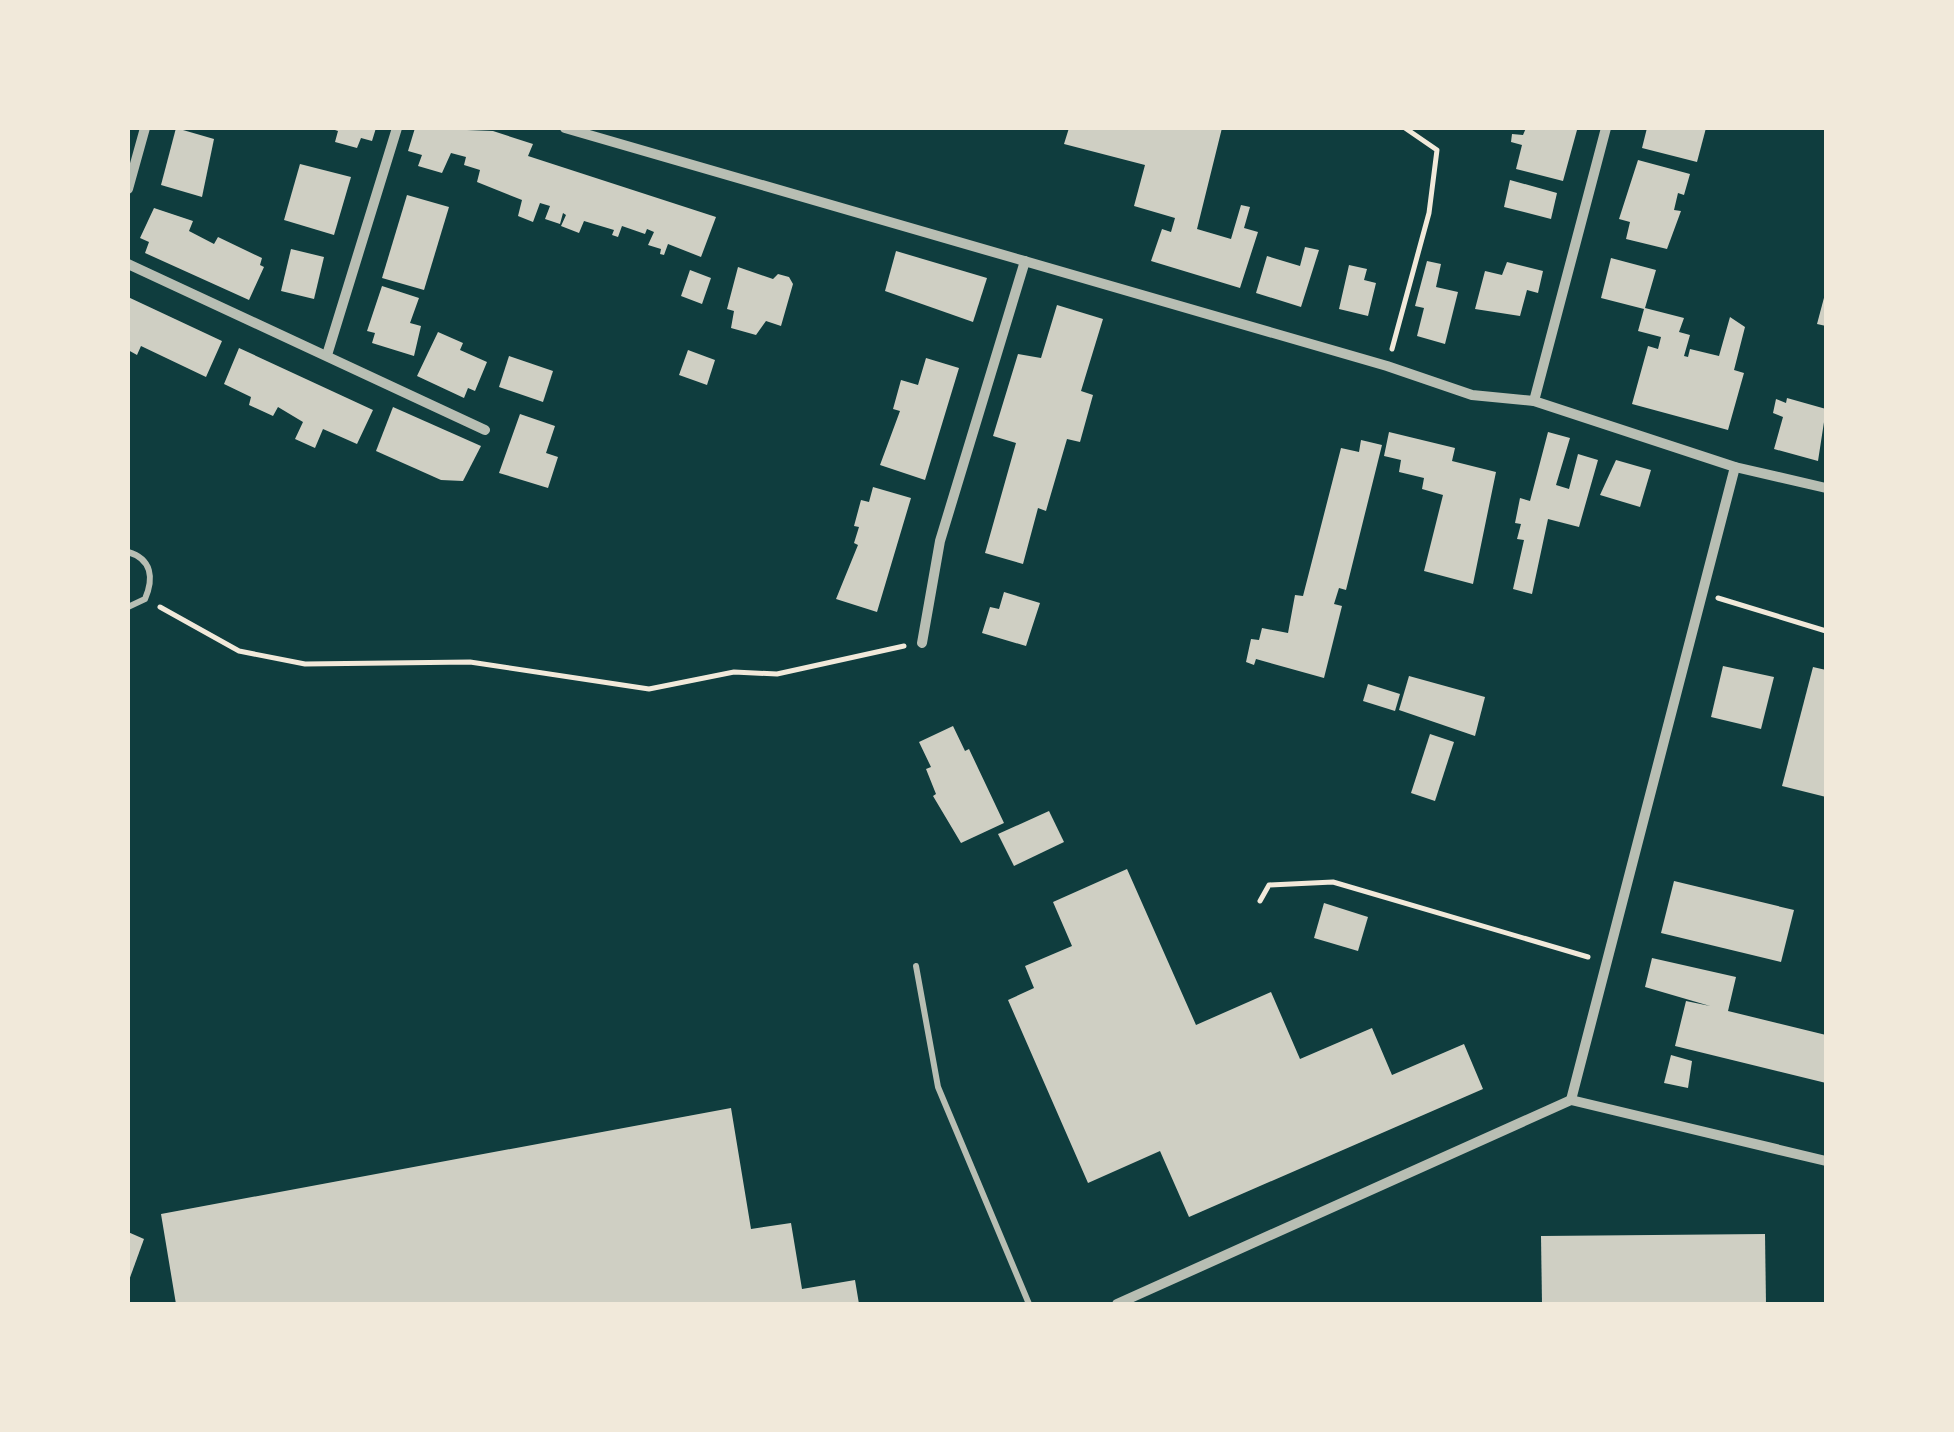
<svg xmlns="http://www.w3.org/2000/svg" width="1954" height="1432" viewBox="0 0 1954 1432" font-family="Poppins,sans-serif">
<rect width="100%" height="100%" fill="#0f3d3e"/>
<g fill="#cfcfc3">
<polygon points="176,128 214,139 202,197 161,185"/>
<polygon points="329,128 376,128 372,141 361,138 357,148 335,142 338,131"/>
<polygon points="415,128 493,131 533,144 528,156 716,217 701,257 668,244 664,255 660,254 661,249 648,245 654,232 647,229 645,234 622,226 618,237 612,235 614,230 584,221 579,233 561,226 566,215 563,213 560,224 545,219 550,206 540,203 533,222 518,216 522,200 477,182 480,170 464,165 466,157 451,153 442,173 418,166 422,155 408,151"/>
<polygon points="1069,128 1222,128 1197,229 1231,239 1241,205 1250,207 1244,228 1258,232 1240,288 1151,261 1162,229 1171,232 1175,218 1134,206 1145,165 1064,144"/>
<polygon points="1526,128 1577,130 1563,181 1516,169 1522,145 1511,142 1512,134 1523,135"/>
<polygon points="1647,128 1706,128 1697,162 1642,148"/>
<polygon points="1638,160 1690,174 1684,195 1678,193 1674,210 1681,211 1667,249 1626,239 1630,222 1619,219"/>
<polygon points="300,164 351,177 334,235 284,220"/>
<polygon points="1510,180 1557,193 1551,219 1504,207"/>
<polygon points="407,195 449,207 424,290 382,278"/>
<polygon points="154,208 193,221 189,231 214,244 218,237 262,258 260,265 264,267 249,300 145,253 149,242 140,238"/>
<polygon points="1305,247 1319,250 1301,307 1256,293 1267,256 1300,266"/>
<polygon points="291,249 324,257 314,299 281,291"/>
<polygon points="896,251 987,278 973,322 885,291"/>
<polygon points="1611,258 1656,270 1645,308 1684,318 1679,332 1690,335 1684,356 1688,357 1690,349 1719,356 1730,317 1745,327 1734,370 1744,373 1728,430 1632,404 1648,346 1658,349 1661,337 1638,331 1644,309 1601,298"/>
<polygon points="1427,261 1441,264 1436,287 1458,292 1445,344 1417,336 1424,308 1415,306"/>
<polygon points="1507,262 1543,271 1538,293 1527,290 1520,316 1475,309 1485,271 1502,275"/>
<polygon points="1349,265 1367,269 1364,280 1376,283 1368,316 1339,309"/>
<polygon points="738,267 773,279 778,274 789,277 793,284 781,326 766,321 756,335 731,328 734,311 727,309"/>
<polygon points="690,270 711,278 702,304 681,296"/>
<polygon points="382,286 419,298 410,323 421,326 414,356 372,343 375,333 367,331"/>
<polygon points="1825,294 1826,294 1826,326 1817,324"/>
<polygon points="128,297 222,341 206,377 141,346 137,355 128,350"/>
<polygon points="1057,305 1103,319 1081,391 1093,395 1080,442 1067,439 1046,511 1038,508 1023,564 985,553 1016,443 993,436 1018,354 1041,358"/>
<polygon points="438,332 463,343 460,350 487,362 475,391 468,388 464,398 417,376"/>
<polygon points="239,348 373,410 357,444 323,429 315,448 295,439 303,422 278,407 273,416 249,405 251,397 224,384"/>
<polygon points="688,350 715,360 707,385 679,375"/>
<polygon points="509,356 553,371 543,402 499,387"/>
<polygon points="926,358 959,368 925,480 880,465 900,411 893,409 901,380 918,385"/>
<polygon points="1787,398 1826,409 1818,461 1774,449 1783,417 1773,413 1776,399 1786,403"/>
<polygon points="393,407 481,446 463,481 441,480 376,451"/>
<polygon points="520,414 555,426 546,453 558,457 548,488 499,473"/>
<polygon points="1389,432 1455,448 1452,461 1496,472 1473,584 1424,571 1443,495 1422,489 1424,478 1399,472 1401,460 1384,456"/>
<polygon points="1548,432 1570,438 1556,485 1569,489 1578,454 1598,460 1579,527 1548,519 1532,594 1513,589 1524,540 1517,539 1521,524 1515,523 1520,498 1530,501"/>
<polygon points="1361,440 1382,445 1346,590 1339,588 1334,604 1342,606 1324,678 1256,659 1254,665 1246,662 1251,639 1259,640 1262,628 1288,633 1295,595 1303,596 1341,448 1359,452"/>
<polygon points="1616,460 1651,470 1640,507 1600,495"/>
<polygon points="873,487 911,498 877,612 836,599 858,545 854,543 859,527 854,526 861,500 869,502"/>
<polygon points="1004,592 1040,603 1026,646 982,633 990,607 999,609"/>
<polygon points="1723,666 1774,677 1761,729 1711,717"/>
<polygon points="1813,667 1826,670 1826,797 1782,786"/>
<polygon points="1409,676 1485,697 1475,736 1399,710"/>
<polygon points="1368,684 1400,694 1395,711 1363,701"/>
<polygon points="953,726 965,751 969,749 1004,823 961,843 933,796 936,794 926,769 931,767 919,742"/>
<polygon points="1430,734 1454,742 1435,801 1411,793"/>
<polygon points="1049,811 1064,842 1014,866 998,834"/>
<polygon points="1127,869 1196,1025 1271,992 1300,1059 1372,1028 1392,1075 1464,1044 1483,1089 1189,1217 1160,1151 1088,1183 1008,1000 1034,988 1025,966 1072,946 1053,902"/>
<polygon points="1674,881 1794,910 1781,962 1661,933"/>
<polygon points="1324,903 1368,917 1358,951 1314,938"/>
<polygon points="1652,958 1736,977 1728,1011 1826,1035 1826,1083 1675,1046 1686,1001 1710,1006 1645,987"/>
<polygon points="1671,1055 1692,1061 1688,1088 1664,1083"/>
<polygon points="731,1108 751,1229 791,1223 802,1289 855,1280 859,1304 176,1304 161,1214"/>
<polygon points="128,1232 144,1239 128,1283"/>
<polygon points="1765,1234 1766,1304 1542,1304 1541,1236"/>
</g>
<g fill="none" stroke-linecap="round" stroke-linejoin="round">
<g stroke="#f1e9da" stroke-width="5">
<polyline points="1392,349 1429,213 1437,150 1405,128"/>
<polyline points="1718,598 1826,631"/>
<polyline points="160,607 239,651 305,664 470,662 649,689 734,672 777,674 904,646"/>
<polyline points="1260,901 1269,885 1333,882 1588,957"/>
</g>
<g stroke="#b8beb3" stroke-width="6">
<path d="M128,552C152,559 154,578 145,599L128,607"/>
<polyline points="916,966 938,1087 1029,1304"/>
</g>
<g stroke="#b8beb3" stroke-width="10">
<polyline points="565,128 1387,366 1472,395 1534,401 1735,467 1826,488"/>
<polyline points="128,189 145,128"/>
<polyline points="128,264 485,430"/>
<polyline points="327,355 397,128"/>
<polyline points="1534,401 1606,128"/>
<polyline points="922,643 940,541 1025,261"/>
<polyline points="1571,1100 1735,467"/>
<polyline points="1117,1304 1571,1100 1826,1161"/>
</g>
</g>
<rect width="1954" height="1432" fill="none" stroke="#f1e9da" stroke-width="260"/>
</svg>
